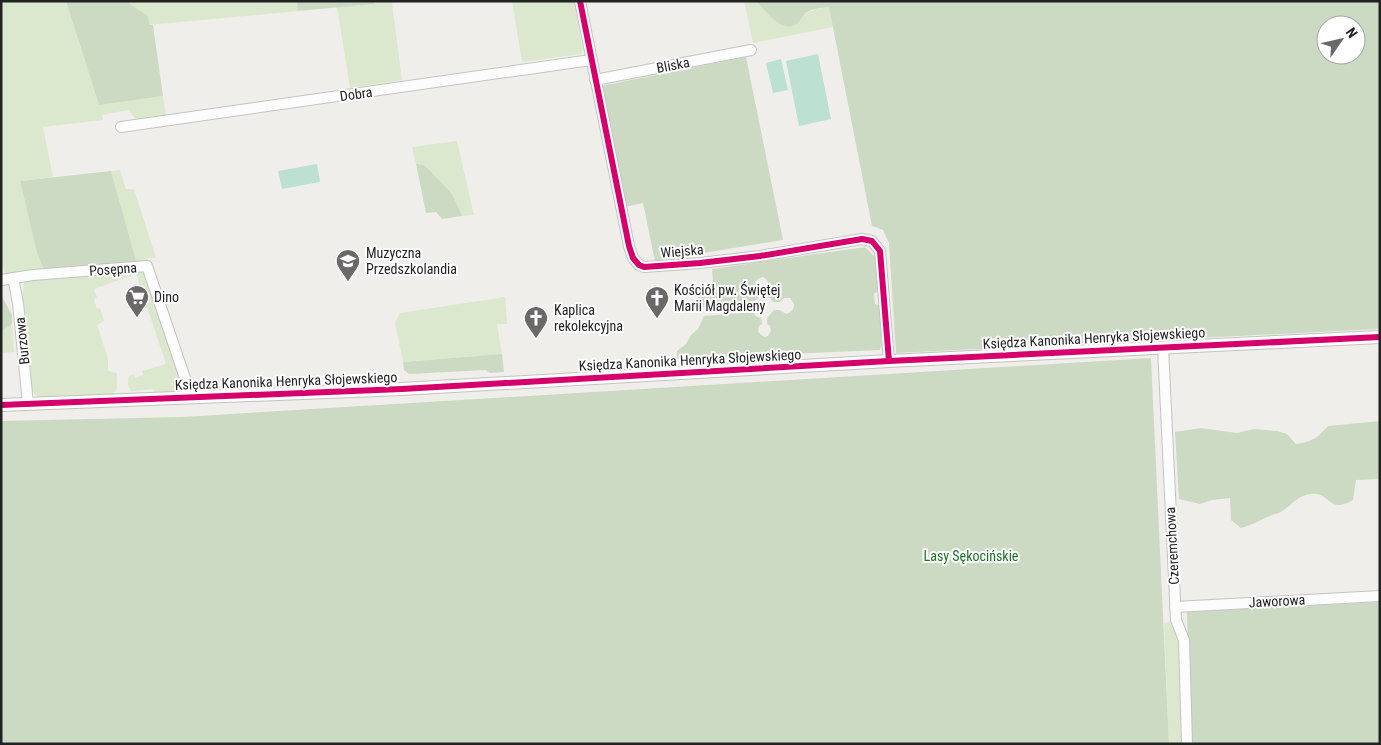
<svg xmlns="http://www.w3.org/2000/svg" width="1381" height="745" viewBox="0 0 1381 745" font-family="'Roboto Condensed',sans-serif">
<rect width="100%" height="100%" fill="#f0eeeb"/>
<g fill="#dce8ce">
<polygon points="1,1 66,1 99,105 163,96 166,116 138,121 128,110 102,115 103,120 43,127 53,177 20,181 37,253 45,272 6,278 1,258"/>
<polygon points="128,1 297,1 298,11 149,25"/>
<polygon points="374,1 405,1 392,3 402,80 350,88 337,7 374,4"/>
<polygon points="512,1 574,1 583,51 581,54 522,62"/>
<path d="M744,1H757L771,15L798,21C806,10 816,9 829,7L833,27L753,43Z"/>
<path d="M457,141L474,215L462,216C459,209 456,201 452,194C449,190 428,167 424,165C420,164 419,164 416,164L412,147Z"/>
<polygon points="120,170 126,189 134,189 156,258 149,258 146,263 137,264 111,171"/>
<path d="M138,269L144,272L147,277L184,389L183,393L154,394V389L131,391C128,386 126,380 130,375L134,374L135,378L143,375L142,371L166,364L136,274L94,289L97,297L94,299L97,309L100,308L104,321L97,325L108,358V371L117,373C117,382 119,390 111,396L39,399L32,391L23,293L24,283L29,279Z"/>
<polygon points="505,297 507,324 497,324 502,354 403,362 395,323 400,313"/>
<polygon points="12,324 14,352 1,353 1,332"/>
<polygon points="1172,621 1180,643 1183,744 1169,744 1164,623"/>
</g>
<g fill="#ccdac4" fill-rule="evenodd">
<polygon points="66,1 128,1 131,5 148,16 149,25 153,25 163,96 99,105"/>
<polygon points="297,1 374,1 374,4 298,11"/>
<path d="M757,1H1380V329L896,353L889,243L883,230L872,226L829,7C823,8 815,8 809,11C802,14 801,22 795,25C781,32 765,11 757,1ZM1326,25H1356V55H1326Z"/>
<polygon points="746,57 783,240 655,261 643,203 625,207 601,86"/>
<path d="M416,164C419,164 420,164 424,165C427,167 449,190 452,194C456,201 459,209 462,216L442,219L436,212L426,213Z"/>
<polygon points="111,171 137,264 45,272 37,253 20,181"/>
<path d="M865,247L875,257L878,292L874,293L875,304L879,305L882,344L880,350L677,359V351L686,344L691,335L698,329L704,316L753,312L756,316L761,318L762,324L759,326L758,332L764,337L768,336L771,331L770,326L767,324V318L774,310H780L786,314C791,313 794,310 794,304L790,298H784L780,302H773L770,298L765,296V290C770,286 769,280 763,277L758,279L755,282C755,287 759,291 760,296L752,303L703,307L696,294L703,286L713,283L712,269Z"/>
<polygon points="1,295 12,315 12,324 1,332"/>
<polygon points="502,354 504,372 490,373 486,370 409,374 404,370 403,362"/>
<polygon points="1151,358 1169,744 1,744 1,421 182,417"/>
<path d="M1380,421V479L1356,480L1353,500C1328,515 1330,491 1311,494C1298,495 1291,506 1281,512C1277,514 1273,514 1270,516C1260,520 1252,525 1241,528L1231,520L1230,498L1212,500L1200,504L1179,499L1175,432L1201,428L1237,433L1254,429L1277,431L1287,434L1296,444C1314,441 1317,438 1328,426Z"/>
<polygon points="1380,602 1380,744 1191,744 1187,612"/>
</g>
<g fill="#bce0d1">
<polygon points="818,54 831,119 799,126 786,61"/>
<polygon points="781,59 788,90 773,93 766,63"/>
<polygon points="317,164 320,182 282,189 278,171"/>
</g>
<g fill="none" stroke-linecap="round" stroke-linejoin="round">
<g stroke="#c3c3c1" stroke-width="12">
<g id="minor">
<polyline points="580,1 629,246 633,258 639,265 644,267 700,263 760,256 862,239 872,241 880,251 889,361"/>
<polyline points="595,80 751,50"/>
<polyline points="121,127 591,60"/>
<polyline points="13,278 18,303 28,404"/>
<polyline points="1,280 33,275 147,266 187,384 189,397"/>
<polyline points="1163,347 1176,620 1184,640 1187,744"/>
<polyline points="1175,607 1380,596"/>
</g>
</g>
<g stroke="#c3c3c1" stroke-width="14">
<polyline id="tertiary" points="1,405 402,389 889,361 1380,337"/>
</g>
<use href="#minor" stroke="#fdfcfc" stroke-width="10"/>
<use href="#tertiary" stroke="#fdfcfc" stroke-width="12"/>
<g stroke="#fff" stroke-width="9">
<g id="cycleway">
<polyline points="580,1 629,246 633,258 639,265 644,267 700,263 760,256 862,239 872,241 880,251 889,361"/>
<polyline points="1,405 402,389 889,361 1380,337"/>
</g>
</g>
<use href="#cycleway" stroke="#d6006c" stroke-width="6"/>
</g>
<defs>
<g id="school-pin" transform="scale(1.25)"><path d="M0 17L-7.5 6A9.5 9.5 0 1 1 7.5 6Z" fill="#6a6968" stroke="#fff"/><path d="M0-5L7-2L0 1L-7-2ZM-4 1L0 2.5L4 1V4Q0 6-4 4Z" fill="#fff"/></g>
<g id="supermarket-pin" transform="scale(1.25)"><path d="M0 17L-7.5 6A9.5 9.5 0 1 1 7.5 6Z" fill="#6a6968" stroke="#fff"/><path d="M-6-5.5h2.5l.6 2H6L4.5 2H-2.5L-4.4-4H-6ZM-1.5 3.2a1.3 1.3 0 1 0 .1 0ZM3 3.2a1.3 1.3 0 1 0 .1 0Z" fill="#fff"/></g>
<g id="church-pin" transform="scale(1.25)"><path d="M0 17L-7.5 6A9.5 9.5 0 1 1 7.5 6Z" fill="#6a6968" stroke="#fff"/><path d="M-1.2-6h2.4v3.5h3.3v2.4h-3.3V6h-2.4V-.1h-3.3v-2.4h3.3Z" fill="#fff"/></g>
</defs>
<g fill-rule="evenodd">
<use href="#school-pin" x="348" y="261"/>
<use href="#supermarket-pin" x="137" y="297"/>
<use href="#church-pin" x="657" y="298"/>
<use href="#church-pin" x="536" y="318"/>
</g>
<g text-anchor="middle" stroke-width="4" stroke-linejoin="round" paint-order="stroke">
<g font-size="14" fill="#222" stroke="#fff">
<text transform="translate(673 65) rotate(-11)" y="5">Bliska</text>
<text transform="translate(356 94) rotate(-8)" y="5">Dobra</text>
<text transform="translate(682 251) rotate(-5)" y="5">Wiejska</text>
<text transform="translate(113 269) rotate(-4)" y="5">Posępna</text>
<text transform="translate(1094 338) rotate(-3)" y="5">Księdza Kanonika Henryka Słojewskiego</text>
<text transform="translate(22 341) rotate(-96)" y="5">Burzowa</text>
<text transform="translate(690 360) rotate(-3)" y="5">Księdza Kanonika Henryka Słojewskiego</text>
<text transform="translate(286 381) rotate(-2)" y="5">Księdza Kanonika Henryka Słojewskiego</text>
<text transform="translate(1172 546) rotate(-93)" y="5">Czeremchowa</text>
<text transform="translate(1277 601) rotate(-3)" y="5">Jaworowa</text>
</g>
<g font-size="14" fill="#222" stroke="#fff" text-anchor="start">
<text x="366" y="258">Muzyczna<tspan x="366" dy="16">Przedszkolandia</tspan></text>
<text x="674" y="295">Kościół pw. Świętej<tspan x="674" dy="16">Marii Magdaleny</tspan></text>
<text x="154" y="302">Dino</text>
<text x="554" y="315">Kaplica<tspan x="554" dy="16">rekolekcyjna</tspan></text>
</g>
<g font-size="14" fill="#1b7423" stroke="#fff">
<text x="971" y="561">Lasy Sękocińskie</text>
</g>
</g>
<rect width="1381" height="745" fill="none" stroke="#222222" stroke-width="5"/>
<g transform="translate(1341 40) rotate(56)"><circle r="24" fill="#ffffff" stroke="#a7a7a7"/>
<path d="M0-4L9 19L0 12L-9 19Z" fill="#6a6968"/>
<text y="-8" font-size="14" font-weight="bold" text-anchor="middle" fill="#222222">N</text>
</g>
</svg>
